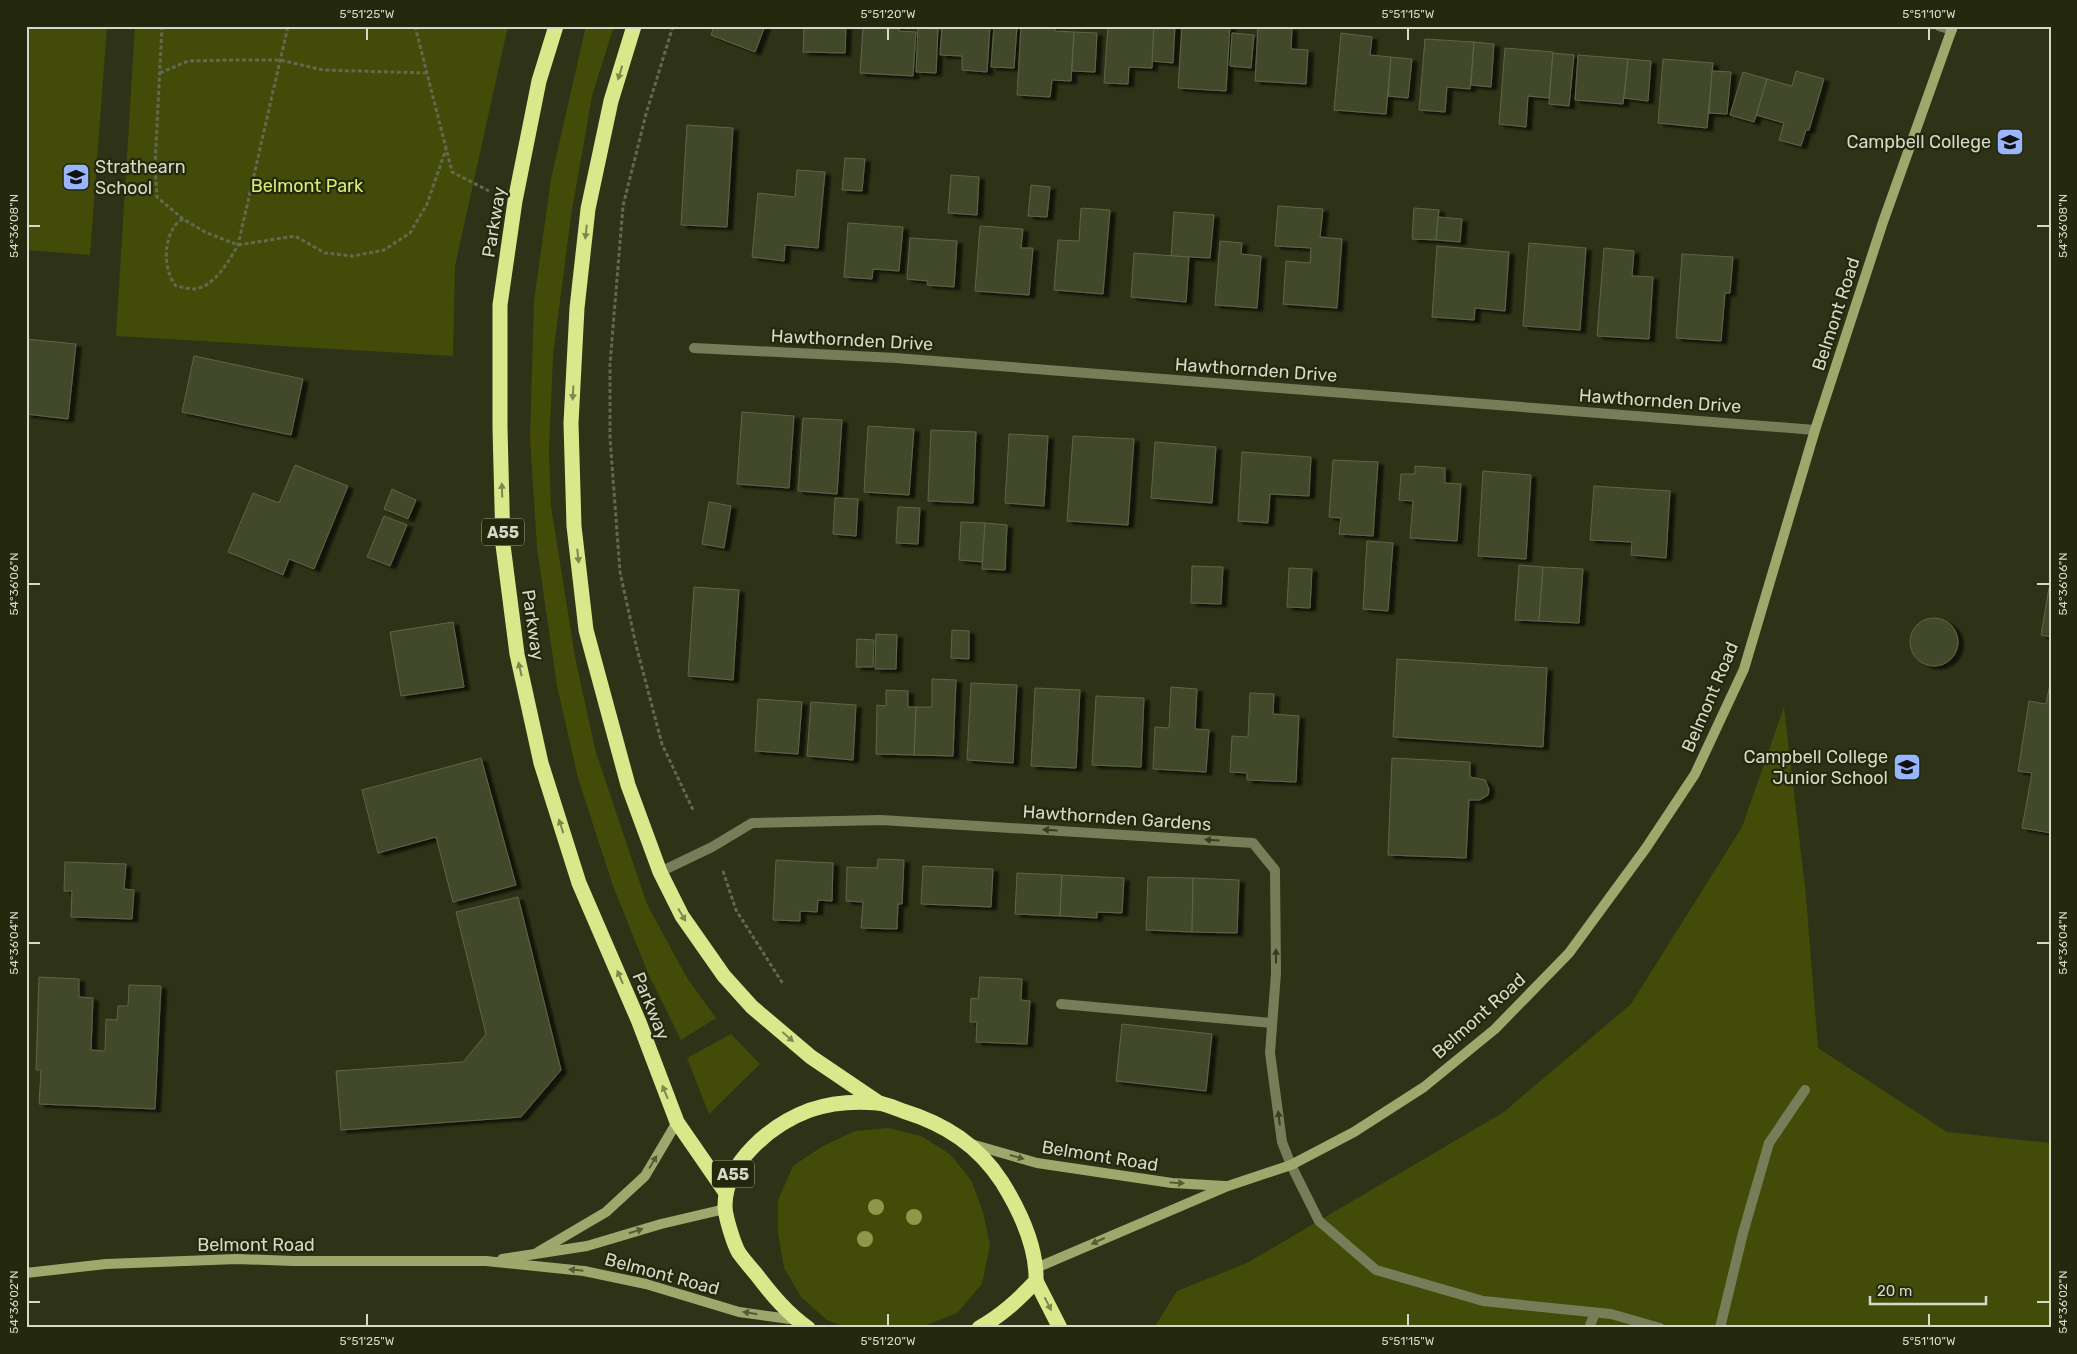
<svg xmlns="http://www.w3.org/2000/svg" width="2077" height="1354" viewBox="0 0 2077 1354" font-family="Rubik,sans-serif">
<defs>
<filter id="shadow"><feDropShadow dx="5.5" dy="3" stdDeviation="1" flood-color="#0009"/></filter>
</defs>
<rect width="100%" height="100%" fill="#2e3216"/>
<g fill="#434b09">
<polygon points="26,26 107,26 90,255 26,250"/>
<polygon points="135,26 508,26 455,266 453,356 116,336"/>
<polygon points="586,26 614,26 592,96 571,216 553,355 549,450 551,507 576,662 596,753 647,904 687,978 716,1018 681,1040 648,973 612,883 578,778 557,686 537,548 530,438 534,301 551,179"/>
<polygon points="1784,707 1806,896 1818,1048 1947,1132 2051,1143 2051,1328 1154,1328 1177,1291 1247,1263 1504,1112 1631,1004 1742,827"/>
<polygon points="731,1034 760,1064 709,1114 687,1058"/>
<polygon points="889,1128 921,1136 950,1154 971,1180 983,1212 990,1245 982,1284 957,1313 919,1328 847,1328 827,1320 801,1297 784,1268 778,1233 778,1200 793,1166 823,1146 855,1131"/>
</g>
<g fill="#43482c" stroke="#5f6547" filter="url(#shadow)">
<polygon points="714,26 765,26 755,52 711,35"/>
<polygon points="804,26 846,26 845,53 803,52"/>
<polygon points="863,26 899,26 899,31 916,32 913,76 860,73"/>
<polygon points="942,26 990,26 987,72 962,70 962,56 940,55"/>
<polygon points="994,26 1017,26 1014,68 991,67"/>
<polygon points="1021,26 1055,26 1055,31 1074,32 1071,81 1052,80 1050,97 1017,95"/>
<polygon points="1108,26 1154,26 1152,68 1129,67 1128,84 1104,83"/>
<polygon points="1154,26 1175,26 1173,63 1152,61"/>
<polygon points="1182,26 1230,26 1226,91 1178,88"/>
<polygon points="1258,26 1292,28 1291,49 1308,50 1306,84 1255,81"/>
<polygon points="918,28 938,29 936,73 916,72"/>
<polygon points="1074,32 1097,33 1095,72 1072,71"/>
<polygon points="1232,33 1254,35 1251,68 1230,66"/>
<polygon points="1341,33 1372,37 1370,55 1391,57 1386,114 1334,110"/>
<polygon points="1425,39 1474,42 1470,89 1447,87 1445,112 1419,110"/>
<polygon points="1474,42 1494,44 1491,87 1471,85"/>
<polygon points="1505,48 1553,52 1549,98 1528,96 1526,127 1499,124"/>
<polygon points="1553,53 1574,55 1569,106 1549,104"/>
<polygon points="1578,55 1628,59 1623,104 1575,100"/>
<polygon points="1391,57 1412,59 1408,98 1388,96"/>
<polygon points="1628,59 1651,61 1648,101 1624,98"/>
<polygon points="1663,59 1713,63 1707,128 1658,123"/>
<polygon points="1712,71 1731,72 1727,114 1709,113"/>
<polygon points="1796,71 1824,79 1809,130 1806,130 1801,146 1779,140 1784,123 1756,115 1767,79 1792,86"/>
<polygon points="1743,72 1767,79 1754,122 1730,115"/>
<polygon points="687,125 733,128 727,227 681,225"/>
<polygon points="845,158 865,159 862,191 842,190"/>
<polygon points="797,170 825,172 818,248 785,245 784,261 752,257 758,193 795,197"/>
<polygon points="951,175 979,177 977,215 948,213"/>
<polygon points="1031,185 1050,187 1047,217 1028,216"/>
<polygon points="1278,206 1323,209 1320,237 1342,239 1337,308 1283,304 1286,261 1310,263 1311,248 1275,246"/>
<polygon points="1081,208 1110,210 1103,294 1054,290 1058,240 1079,241"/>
<polygon points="1414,208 1439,210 1436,240 1412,239"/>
<polygon points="1174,212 1214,215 1210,258 1171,256"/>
<polygon points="1438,217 1462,219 1460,242 1436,240"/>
<polygon points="848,223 903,227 899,271 873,269 872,279 844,277"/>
<polygon points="980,226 1023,229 1021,248 1033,248 1029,295 975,291"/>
<polygon points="910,238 957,241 954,287 927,285 928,281 907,279"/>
<polygon points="1220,241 1242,243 1241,254 1261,256 1257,308 1215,305"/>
<polygon points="1529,243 1586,248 1580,330 1523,326"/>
<polygon points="1437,246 1509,252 1505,311 1475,308 1474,320 1432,317"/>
<polygon points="1604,248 1634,251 1632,276 1653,277 1649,339 1597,336"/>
<polygon points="1134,253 1189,257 1186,302 1131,297"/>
<polygon points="1682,254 1733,257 1730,293 1725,293 1721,341 1676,338"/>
<polygon points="26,339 76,344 68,419 26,414"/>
<polygon points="194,356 303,379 291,435 182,412"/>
<polygon points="742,412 794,416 789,488 737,484"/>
<polygon points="803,418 842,420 837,494 798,491"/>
<polygon points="868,426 914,429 909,495 864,492"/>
<polygon points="931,430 976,432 973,503 928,501"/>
<polygon points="1009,434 1048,436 1044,506 1005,503"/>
<polygon points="1073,436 1134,439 1128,525 1067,521"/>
<polygon points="1155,442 1216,447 1212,503 1151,498"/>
<polygon points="1242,452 1311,457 1309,496 1270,494 1268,523 1238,521"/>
<polygon points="1333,460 1378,462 1373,536 1339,534 1341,518 1329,517"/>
<polygon points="295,465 348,486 314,569 289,559 283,575 228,552 253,493 279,503"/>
<polygon points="1415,466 1445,468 1445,483 1461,484 1457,541 1410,538 1413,501 1399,500 1401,474 1415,474"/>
<polygon points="1483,471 1531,475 1526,559 1478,556"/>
<polygon points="1594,486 1670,491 1666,558 1631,555 1632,542 1590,540"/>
<polygon points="392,489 416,500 408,519 384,509"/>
<polygon points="835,498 858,499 856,536 833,534"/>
<polygon points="709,502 731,506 724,548 702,544"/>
<polygon points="898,507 920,508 918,544 896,543"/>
<polygon points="384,516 407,525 390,566 367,557"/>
<polygon points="961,522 985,523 983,562 959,560"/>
<polygon points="985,523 1007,525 1005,570 982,569"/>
<polygon points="1367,541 1393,543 1388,611 1363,609"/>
<polygon points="1519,565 1543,567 1539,621 1515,620"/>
<polygon points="1192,566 1223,567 1221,604 1191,603"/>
<polygon points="1543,567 1583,569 1579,623 1539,621"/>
<polygon points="1289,568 1312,569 1310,608 1287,607"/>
<polygon points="694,587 739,590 733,680 688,676"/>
<polygon points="2049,588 2051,588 2051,637 2041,635"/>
<circle cx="1934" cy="642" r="24"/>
<polygon points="453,622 464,687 401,696 390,632"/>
<polygon points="952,630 969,631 969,659 951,658"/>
<polygon points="876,634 897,635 896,669 875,669"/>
<polygon points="857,639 874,640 873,667 856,667"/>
<polygon points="1397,659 1547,668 1543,747 1393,737"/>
<polygon points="2051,678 2051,833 2022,828 2032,773 2018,771 2029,701 2046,704"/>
<polygon points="932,679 956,680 953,756 914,755 916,707 932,707"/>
<polygon points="971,683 1017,685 1013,763 967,760"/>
<polygon points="1171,687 1197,689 1195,729 1209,730 1206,772 1153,769 1155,727 1169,728"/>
<polygon points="1035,688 1080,690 1076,768 1031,766"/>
<polygon points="886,690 908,691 908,707 916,707 914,755 876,754 877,705 886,706"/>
<polygon points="1250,693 1274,694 1273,714 1299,716 1296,782 1247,780 1247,773 1230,772 1232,736 1248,737"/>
<polygon points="1096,696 1144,698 1141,767 1092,765"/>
<polygon points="758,699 802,702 798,754 755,751"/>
<polygon points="811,702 856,705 853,760 807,756"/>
<polygon points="481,758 516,885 453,902 436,837 378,853 362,790"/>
<polygon points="1392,758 1470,762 1470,777 1485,780 1489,789 1488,795 1480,800 1469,800 1466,858 1388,855"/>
<polygon points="878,859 904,860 902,904 898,904 897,929 861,928 863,902 846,901 847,867 877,868"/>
<polygon points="776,860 833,863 832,901 818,900 817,912 800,911 800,921 773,920"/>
<polygon points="65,862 126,864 124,889 134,890 132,919 71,917 72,891 64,891"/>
<polygon points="923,866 993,869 991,907 921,904"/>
<polygon points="1017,873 1062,875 1060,916 1015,914"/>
<polygon points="1062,875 1124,878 1122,913 1097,912 1097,918 1060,916"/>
<polygon points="1148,877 1193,878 1192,932 1146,930"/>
<polygon points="1193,878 1239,880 1237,933 1192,932"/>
<polygon points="518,897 561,1070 521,1117 341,1130 336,1071 463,1062 486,1034 456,912"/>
<polygon points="39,977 79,979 79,997 93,998 91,1050 105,1051 106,1019 117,1020 118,1006 128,1006 129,985 161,986 155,1109 39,1104 41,1070 36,1070"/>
<polygon points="980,977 1022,979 1021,1000 1030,1001 1027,1044 976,1042 977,1022 970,1022 971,998 978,999"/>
<polygon points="1122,1024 1212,1034 1206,1091 1116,1081"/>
</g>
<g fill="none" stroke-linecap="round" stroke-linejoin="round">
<g stroke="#64684f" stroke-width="3" stroke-dasharray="4 2.5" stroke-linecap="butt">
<polyline points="162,26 155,166 157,197 183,219 205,232 238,245 295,236 325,253 353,256 384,250 410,233 427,204 446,149"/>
<polyline points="415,26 452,172 489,191"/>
<polyline points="673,26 646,114 623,206 610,364 610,438 620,572 636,645 662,744 694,812"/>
<polyline points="160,73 188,61 235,60 280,60 323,70 427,73"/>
<path d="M183,219C180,221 175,224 174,227C163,244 164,271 176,286C182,287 189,289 195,289C215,286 229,261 238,245L288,26"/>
<polyline points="723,871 736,910 783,984"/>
</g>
<g stroke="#767d58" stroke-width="10">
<polyline points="1291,1165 1319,1221 1376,1270 1483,1301 1611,1314 1660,1328"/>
<polyline points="1589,1328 1595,1313"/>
<polyline points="1720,1328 1743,1233 1769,1143 1805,1090"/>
</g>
<g stroke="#767d58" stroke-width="10">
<polyline points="1939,26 1952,30"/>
<polyline points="694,348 896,358 1815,430"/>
<polyline points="660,872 712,847 752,823 881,820 1253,843 1275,870 1276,973 1270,1053 1282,1142 1291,1165"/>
<polyline points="1061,1004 1272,1023"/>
</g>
<g stroke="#9ea86d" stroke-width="10">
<polyline points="971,1144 1037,1163 1172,1183 1225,1186"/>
<polyline points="538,1252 606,1212 645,1176 677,1122"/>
<polyline points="502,1259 587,1246 661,1224 725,1209"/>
<polyline points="1036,1268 1228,1186 1291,1165 1354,1132 1424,1087 1495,1029 1569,953 1646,848 1695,774 1744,669 1815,430 1883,222 1953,26"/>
<polyline points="26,1273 106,1264 237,1259 293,1261 486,1261 584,1271 646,1284 739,1312 797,1320"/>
</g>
<g stroke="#d8e88b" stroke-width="15">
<polyline points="556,26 539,81 515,201 500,305 500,428 503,545 517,654 541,763 579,883 639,1022 677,1122 726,1193"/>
<polyline points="634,26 611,101 588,209 577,308 571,423 574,526 586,630 628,785 660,872 682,916 724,976 752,1007 811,1057 879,1103"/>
<polyline points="1036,1281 1060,1328"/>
<path d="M808,1328C787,1313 772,1295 756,1274C750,1267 744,1260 739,1253C734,1245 725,1216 725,1206C725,1162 772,1124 810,1110C830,1103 856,1101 878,1103C886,1104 895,1108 903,1111C945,1124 978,1145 1002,1182C1020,1211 1037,1246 1036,1281C1018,1300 1002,1315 979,1328"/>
</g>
</g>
<g fill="#8d9949">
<circle cx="876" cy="1207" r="8"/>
<circle cx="914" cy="1217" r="8"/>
<circle cx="865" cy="1239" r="8"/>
</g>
<defs><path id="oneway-solid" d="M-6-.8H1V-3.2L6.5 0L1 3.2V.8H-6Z" transform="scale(1.25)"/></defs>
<g fill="#7e884c">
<use href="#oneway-solid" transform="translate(620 73) rotate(107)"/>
<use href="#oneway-solid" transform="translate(586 232) rotate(96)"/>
<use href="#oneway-solid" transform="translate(573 393) rotate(93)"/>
<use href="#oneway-solid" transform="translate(502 490) rotate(-92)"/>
<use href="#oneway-solid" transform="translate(578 556) rotate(84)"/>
<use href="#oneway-solid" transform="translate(520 669) rotate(-103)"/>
<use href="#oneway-solid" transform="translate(561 826) rotate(-108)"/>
<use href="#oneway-solid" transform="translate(682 915) rotate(59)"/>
<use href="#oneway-solid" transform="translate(620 977) rotate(-113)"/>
<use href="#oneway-solid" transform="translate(788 1037) rotate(41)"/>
<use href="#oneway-solid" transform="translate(665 1092) rotate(-112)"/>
<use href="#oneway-solid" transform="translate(1048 1304) rotate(63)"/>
</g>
<g fill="#383d1f">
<use href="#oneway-solid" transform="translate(1050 830) rotate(-176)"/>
<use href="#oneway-solid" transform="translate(1212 840) rotate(-176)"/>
<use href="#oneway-solid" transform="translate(1276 956) rotate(-90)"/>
<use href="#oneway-solid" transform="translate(1279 1118) rotate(-97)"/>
</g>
<g fill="#555b33">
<use href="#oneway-solid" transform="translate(1017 1157) rotate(16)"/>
<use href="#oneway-solid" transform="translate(653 1162) rotate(-59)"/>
<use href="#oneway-solid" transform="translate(1177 1183) rotate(4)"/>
<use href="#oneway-solid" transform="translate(636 1231) rotate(-17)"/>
<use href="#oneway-solid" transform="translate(1098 1241) rotate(155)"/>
<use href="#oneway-solid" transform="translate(576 1270) rotate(-174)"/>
<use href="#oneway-solid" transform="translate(750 1313) rotate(-171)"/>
</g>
<path fill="none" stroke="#d5d9c8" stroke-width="2" d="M367,28V40M888,28V40M1408,28V40M1929,28V40M28,226H40M2037,226H2050M28,584H40M2037,584H2050M28,943H40M2037,943H2050M28,1302H40M2037,1302H2050M367,1314V1326M888,1314V1326M1408,1314V1326M1929,1314V1326"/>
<defs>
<g id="school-square" transform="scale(1.4375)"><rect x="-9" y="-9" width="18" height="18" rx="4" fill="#98b5fd" stroke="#24280c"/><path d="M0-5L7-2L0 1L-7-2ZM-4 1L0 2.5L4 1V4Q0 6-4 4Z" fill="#111"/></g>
</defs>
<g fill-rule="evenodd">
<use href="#school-square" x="2010" y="142"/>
<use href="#school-square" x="76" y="177"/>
<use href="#school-square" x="1907" y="767"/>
</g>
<g text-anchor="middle" stroke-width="4.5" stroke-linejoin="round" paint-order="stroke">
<g fill="#24280c" stroke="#a0a490" stroke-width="1">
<rect x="482" y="518.5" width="42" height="27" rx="4"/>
<rect x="712" y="1160.5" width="42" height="27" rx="4"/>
</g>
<g font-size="16" font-weight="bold" fill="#d5d9c8">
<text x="503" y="538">A55</text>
<text x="733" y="1180">A55</text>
</g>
<g font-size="18" fill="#d5d9c8" stroke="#24280c" text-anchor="end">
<text x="1991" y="148">Campbell College</text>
<text x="95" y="173" text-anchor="start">Strathearn<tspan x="95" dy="21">School</tspan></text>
<text x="1888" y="763">Campbell College<tspan x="1888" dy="21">Junior School</tspan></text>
</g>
<g font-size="18" fill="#daed72" stroke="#24280c">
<text x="307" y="192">Belmont Park</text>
</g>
<g font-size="18" fill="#d5d9c8" stroke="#24280c">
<text transform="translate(494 222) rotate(-81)" y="6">Parkway</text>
<text transform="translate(1836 314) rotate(-72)" y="6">Belmont Road</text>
<text transform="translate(852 340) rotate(3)" y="6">Hawthornden Drive</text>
<text transform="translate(1256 370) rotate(4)" y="6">Hawthornden Drive</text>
<text transform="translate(1660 401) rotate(4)" y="6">Hawthornden Drive</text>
<text transform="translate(533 625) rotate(82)" y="6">Parkway</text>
<text transform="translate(1710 697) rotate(-67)" y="6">Belmont Road</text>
<text transform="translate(1117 818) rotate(4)" y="6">Hawthornden Gardens</text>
<text transform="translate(651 1006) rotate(68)" y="6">Parkway</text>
<text transform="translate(1479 1016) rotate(-42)" y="6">Belmont Road</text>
<text transform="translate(1100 1156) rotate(9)" y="6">Belmont Road</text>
<text x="256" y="1251">Belmont Road</text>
<text transform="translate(662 1274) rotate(15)" y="6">Belmont Road</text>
</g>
</g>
<rect width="2077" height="1354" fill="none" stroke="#24280c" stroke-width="55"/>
<path d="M1870 1296v8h116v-8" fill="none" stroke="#d5d9c8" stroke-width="2.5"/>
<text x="1877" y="1296" font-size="15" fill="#d5d9c8" stroke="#24280c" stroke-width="4" paint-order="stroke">20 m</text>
<rect x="28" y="28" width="2022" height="1298" fill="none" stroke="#d5d9c8" stroke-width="2"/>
<g font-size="12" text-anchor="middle" fill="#d5d9c8">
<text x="367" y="18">5°51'25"W</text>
<text x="888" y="18">5°51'20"W</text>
<text x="1408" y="18">5°51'15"W</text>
<text x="1929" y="18">5°51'10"W</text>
<text transform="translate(14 226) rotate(-90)" y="4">54°36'08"N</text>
<text transform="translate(2063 226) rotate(-90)" y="4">54°36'08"N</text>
<text transform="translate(14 584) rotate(-90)" y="4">54°36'06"N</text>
<text transform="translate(2063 584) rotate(-90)" y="4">54°36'06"N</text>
<text transform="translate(14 943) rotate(-90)" y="4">54°36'04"N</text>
<text transform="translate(2063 943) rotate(-90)" y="4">54°36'04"N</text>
<text transform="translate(14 1302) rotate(-90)" y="4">54°36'02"N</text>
<text transform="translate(2063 1302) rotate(-90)" y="4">54°36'02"N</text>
<text x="367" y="1345">5°51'25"W</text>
<text x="888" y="1345">5°51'20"W</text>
<text x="1408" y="1345">5°51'15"W</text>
<text x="1929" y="1345">5°51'10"W</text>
</g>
</svg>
